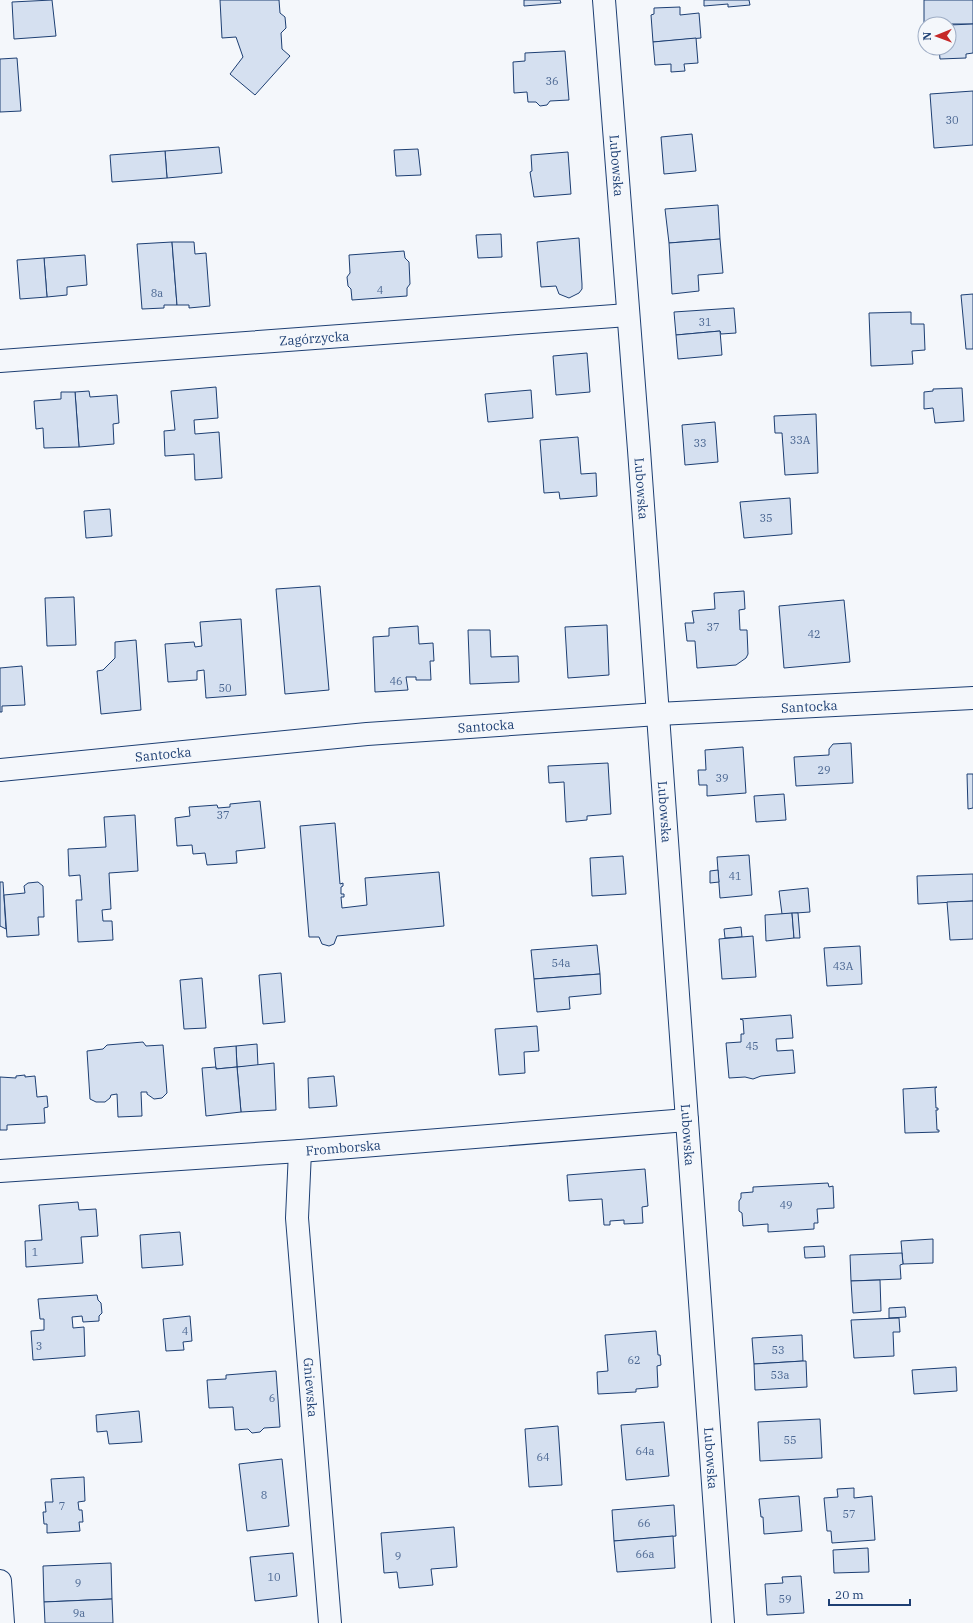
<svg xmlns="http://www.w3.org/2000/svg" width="973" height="1623" viewBox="0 0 973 1623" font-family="'IBM Plex Serif',serif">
<rect width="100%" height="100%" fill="#f4f7fb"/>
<g fill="#d5e0f0" stroke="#1d3f73">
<polygon points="52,0 56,36 14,39 12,2"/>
<polygon points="220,0 279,0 280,13 285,17 286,28 281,33 282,49 290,56 255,95 230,74 243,57 236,37 222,38"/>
<polygon points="524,0 560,0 561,3 524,6"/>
<polygon points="704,0 749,0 750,5 728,7 728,4 704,6"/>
<polygon points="924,0 973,0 973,24 925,24 924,26"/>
<polygon points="680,7 680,15 699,13 701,38 653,42 651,15 654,14 654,8"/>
<polygon points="973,24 973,53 966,54 966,58 940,59 939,48 949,48 949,25"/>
<polygon points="696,38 698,63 684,64 685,71 671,72 671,64 655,65 653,42"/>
<polygon points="565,51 569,100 550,101 547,105 540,106 536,102 528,102 527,92 514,93 513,62 525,61 525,53"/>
<polygon points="17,58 21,111 0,112 0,59"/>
<polygon points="973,91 973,145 934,148 930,94"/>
<polygon points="692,134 696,171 664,174 661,137"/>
<polygon points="219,147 222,173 167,178 165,151"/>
<polygon points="418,149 421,175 396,176 394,150"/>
<polygon points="165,151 167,178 112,182 110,155"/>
<polygon points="568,152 571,194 534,197 530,172 532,171 531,155"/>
<polygon points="718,205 720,239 669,243 665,209"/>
<polygon points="501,234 502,257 478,258 476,235"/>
<polygon points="579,238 582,284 582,289 579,293 569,298 559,294 556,286 541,287 537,242"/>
<polygon points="720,239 723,273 698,275 699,291 672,294 669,243"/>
<polygon points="172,242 177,305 164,305 164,308 142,309 137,244"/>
<polygon points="172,242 194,242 195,254 206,253 210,306 189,308 189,305 177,305"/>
<polygon points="404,251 405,258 409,262 410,284 407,288 407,296 352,300 351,289 348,286 347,277 350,273 349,255"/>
<polygon points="85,255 87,285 67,287 67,295 47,297 44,258"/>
<polygon points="44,258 47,297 20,299 17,260"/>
<polygon points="973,294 973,349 966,349 961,295"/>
<polygon points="734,308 736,333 721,334 720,331 676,335 674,312"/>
<polygon points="911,312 911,324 924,324 925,350 912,351 913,364 871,366 869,313"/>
<polygon points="720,331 722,355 678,359 676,335"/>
<polygon points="587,353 590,392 556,395 553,356"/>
<polygon points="216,387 218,418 194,420 195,434 219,432 222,478 195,480 194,454 165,456 164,431 175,430 171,391"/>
<polygon points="962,388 964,421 935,423 933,408 924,409 924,392 933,391 933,389"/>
<polygon points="531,390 533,418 488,422 485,394"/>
<polygon points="89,391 90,397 117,395 119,423 113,424 114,444 79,447 75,392"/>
<polygon points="61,392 75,392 79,447 44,448 43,428 36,429 34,401 61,399"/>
<polygon points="816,414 818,473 785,475 782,433 775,433 774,416"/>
<polygon points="715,422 718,462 685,465 682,425"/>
<polygon points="578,437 581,474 596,473 597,496 560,499 559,492 544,493 540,440"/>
<polygon points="790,498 792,534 744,538 740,502"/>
<polygon points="110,509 112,536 86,538 84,511"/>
<polygon points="320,586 329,690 285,694 276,589"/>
<polygon points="744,591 745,609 739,610 740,630 747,630 748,654 746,658 736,665 697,668 695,641 687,641 685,623 694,623 692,611 715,609 714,593"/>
<polygon points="74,597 76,645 47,646 45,598"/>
<polygon points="844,600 850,662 784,668 779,606"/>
<polygon points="241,619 246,695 206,698 204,670 197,671 197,680 168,682 165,644 194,642 195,647 202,646 200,622"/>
<polygon points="607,625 609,675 568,678 565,627"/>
<polygon points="418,626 419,644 433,643 434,661 430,661 431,680 416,680 416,677 406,677 408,690 375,692 373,637 389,636 389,628"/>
<polygon points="468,630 490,630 491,657 518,656 519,682 470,684"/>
<polygon points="136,640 141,710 101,714 97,671 103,670 115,658 115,642"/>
<polygon points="22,666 25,705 2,706 2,712 0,712 0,668"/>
<polygon points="851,743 853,783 796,786 794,757 829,755 829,749 833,744"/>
<polygon points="743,747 746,793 707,796 707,785 699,785 698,770 706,770 705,750"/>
<polygon points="608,763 611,814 587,816 587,820 566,822 564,782 549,783 548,766"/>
<polygon points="967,774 973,774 973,808 968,809"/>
<polygon points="784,794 786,820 756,822 754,796"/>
<polygon points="260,801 265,848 236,851 237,863 207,865 205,853 193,854 192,845 177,846 175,818 190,816 189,807 217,805 218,808 230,807 230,804"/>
<polygon points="135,815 138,871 109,873 111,909 102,910 103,921 112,921 113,940 78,942 76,900 82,900 80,875 69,876 68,849 106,847 104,817"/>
<polygon points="335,823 340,884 343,883 343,886 341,887 341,894 344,894 344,897 341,897 342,908 367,905 365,878 439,872 444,926 337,936 334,944 329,946 322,944 319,937 309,937 300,826"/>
<polygon points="749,855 752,895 720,898 717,857"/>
<polygon points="623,856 626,894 592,896 590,858"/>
<polygon points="718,870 719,882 710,883 710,871"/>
<polygon points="973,874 973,901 918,904 917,876"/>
<polygon points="0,882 3,882 6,929 0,926"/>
<polygon points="38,882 43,886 44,917 38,917 39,935 7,937 4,895 25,893 24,886 28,883"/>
<polygon points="808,888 810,912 782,914 779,891"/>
<polygon points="973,901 973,939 950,940 947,902"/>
<polygon points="792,913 794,938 766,941 765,915"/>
<polygon points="792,913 798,913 800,938 794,938"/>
<polygon points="741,927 742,937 725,938 724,929"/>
<polygon points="753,936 756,977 722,979 719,939"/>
<polygon points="597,945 600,974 534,979 531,950"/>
<polygon points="860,946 862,984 827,986 824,948"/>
<polygon points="281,973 285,1022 263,1024 259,975"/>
<polygon points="600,974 601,994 569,997 570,1009 537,1012 534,979"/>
<polygon points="202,978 206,1028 184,1029 180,980"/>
<polygon points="791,1015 793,1038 776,1039 777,1051 793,1050 795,1073 761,1076 753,1079 745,1077 729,1078 726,1043 741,1042 741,1034 744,1034 743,1020 740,1019"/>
<polygon points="537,1026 539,1051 524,1052 525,1073 499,1075 495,1029"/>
<polygon points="143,1042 146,1046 163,1045 167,1093 162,1098 154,1099 147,1094 147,1092 141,1092 142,1116 118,1117 117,1094 111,1095 110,1098 105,1102 96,1102 90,1099 87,1051 103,1049 107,1045"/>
<polygon points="257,1044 258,1066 237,1067 236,1046"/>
<polygon points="236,1046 237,1067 216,1069 214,1048"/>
<polygon points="274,1063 276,1110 241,1112 237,1067"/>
<polygon points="216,1067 216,1069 237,1067 241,1112 206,1116 202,1068"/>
<polygon points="25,1075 25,1077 35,1076 37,1097 47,1096 48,1107 44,1108 45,1123 7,1125 7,1130 0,1130 0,1077 16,1078 16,1076"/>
<polygon points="334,1076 337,1106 309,1108 308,1078"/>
<polygon points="937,1087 935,1088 936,1108 938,1108 938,1110 936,1110 937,1130 939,1130 939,1132 905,1133 903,1089"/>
<polygon points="645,1169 648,1206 642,1207 643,1223 624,1224 624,1220 610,1221 610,1225 604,1225 602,1199 569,1201 567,1175"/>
<polygon points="828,1183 829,1187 833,1186 834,1208 817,1209 818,1223 814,1223 814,1229 768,1232 768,1224 743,1226 742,1213 739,1211 739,1201 741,1198 741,1193 753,1192 753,1187"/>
<polygon points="78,1202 79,1210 96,1209 98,1236 81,1237 83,1263 26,1267 25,1241 42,1240 39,1205"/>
<polygon points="180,1232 183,1265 142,1268 140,1235"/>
<polygon points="933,1239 933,1263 903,1264 901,1241"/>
<polygon points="824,1246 825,1257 805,1258 804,1247"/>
<polygon points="902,1253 903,1264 900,1265 901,1279 851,1281 850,1255"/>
<polygon points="880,1280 881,1311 853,1313 851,1281"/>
<polygon points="97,1295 98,1300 101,1303 102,1313 99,1316 99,1321 83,1322 82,1316 72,1317 73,1328 84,1327 85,1356 33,1360 31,1331 44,1330 44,1319 40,1319 38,1299"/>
<polygon points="905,1307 906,1317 889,1318 889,1308"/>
<polygon points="190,1316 192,1341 183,1342 184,1350 166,1351 163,1319"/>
<polygon points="899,1318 900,1332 893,1332 894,1356 854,1358 851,1320"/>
<polygon points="656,1331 658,1355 660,1355 661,1365 657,1366 658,1387 636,1389 636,1392 598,1394 597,1372 608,1371 605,1335"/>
<polygon points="802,1335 803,1361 754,1364 752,1338"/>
<polygon points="803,1361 806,1361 807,1387 755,1390 754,1364"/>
<polygon points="956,1367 957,1391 914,1394 912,1370"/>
<polygon points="276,1371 280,1427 264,1428 260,1432 252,1433 248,1429 235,1430 233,1407 209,1408 207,1380 226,1379 226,1375"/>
<polygon points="139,1411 142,1442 109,1444 107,1431 97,1432 96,1415"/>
<polygon points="820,1419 822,1458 760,1461 758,1422"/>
<polygon points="664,1422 669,1476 626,1480 621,1425"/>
<polygon points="558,1426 562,1485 529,1487 525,1429"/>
<polygon points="282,1459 289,1526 247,1531 239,1464"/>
<polygon points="84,1477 85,1501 78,1502 79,1510 82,1510 83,1522 79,1522 80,1531 47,1533 47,1524 44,1524 43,1512 46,1512 45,1502 53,1502 51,1479"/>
<polygon points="854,1488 854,1498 872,1496 875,1540 832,1543 831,1531 827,1531 824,1498 838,1497 837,1489"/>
<polygon points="799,1496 802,1531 764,1534 763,1517 761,1517 759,1499"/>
<polygon points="674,1505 676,1536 614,1541 612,1510"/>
<polygon points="454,1527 457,1567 431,1569 433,1585 399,1588 397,1572 384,1573 381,1533"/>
<polygon points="673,1536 675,1568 617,1572 614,1541"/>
<polygon points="868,1548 869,1572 834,1573 833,1550"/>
<polygon points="293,1553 297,1596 255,1601 250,1557"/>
<polygon points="111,1563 112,1599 44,1602 43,1566"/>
<polygon points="801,1576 804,1613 767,1615 765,1584 783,1583 782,1577"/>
<polygon points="112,1599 113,1623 45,1623 44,1602"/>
</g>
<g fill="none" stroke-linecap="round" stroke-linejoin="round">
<g stroke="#1d3f73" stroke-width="24">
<g id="street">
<path id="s1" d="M604,0L639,450L723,1623"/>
<path id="s2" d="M0,361L628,315"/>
<path id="s3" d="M0,770L367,734L658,714L973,698"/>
<path id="s4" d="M300,1151L297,1218L330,1623"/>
<path id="s5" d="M0,1171L300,1151L687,1120"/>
<polyline points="0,1581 3,1623"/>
</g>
</g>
<use href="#street" stroke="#f4f7fb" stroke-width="22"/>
</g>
<g text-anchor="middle" stroke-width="3" stroke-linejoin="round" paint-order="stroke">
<g font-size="11" fill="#4b6792">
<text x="552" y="85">36</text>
<text x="952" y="124">30</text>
<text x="380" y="294">4</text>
<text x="157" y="297">8a</text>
<text x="705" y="326">31</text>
<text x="800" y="444">33A</text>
<text x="700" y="447">33</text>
<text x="766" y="522">35</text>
<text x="713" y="631">37</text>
<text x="814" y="638">42</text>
<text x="396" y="685">46</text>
<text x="225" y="692">50</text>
<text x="824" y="774">29</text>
<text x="722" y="782">39</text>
<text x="223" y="819">37</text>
<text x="735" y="880">41</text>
<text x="561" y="967">54a</text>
<text x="843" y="970">43A</text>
<text x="752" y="1050">45</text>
<text x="786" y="1209">49</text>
<text x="35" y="1256">1</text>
<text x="185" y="1335">4</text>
<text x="39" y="1350">3</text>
<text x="778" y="1354">53</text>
<text x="634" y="1364">62</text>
<text x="780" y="1379">53a</text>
<text x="272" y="1402">6</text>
<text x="790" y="1444">55</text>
<text x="645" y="1455">64a</text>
<text x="543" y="1461">64</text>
<text x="264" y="1499">8</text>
<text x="62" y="1510">7</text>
<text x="849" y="1518">57</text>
<text x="644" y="1527">66</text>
<text x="645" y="1558">66a</text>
<text x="398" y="1560">9</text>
<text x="274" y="1581">10</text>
<text x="78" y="1587">9</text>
<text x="785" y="1603">59</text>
<text x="79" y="1617">9a</text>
</g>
<g font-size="13" fill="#1d3f73" stroke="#f4f7fb">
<text dy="5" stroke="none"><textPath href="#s1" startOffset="166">Lubowska</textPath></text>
<text dy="5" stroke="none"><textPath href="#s2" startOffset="315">Zagórzycka</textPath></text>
<text dy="5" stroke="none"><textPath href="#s1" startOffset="490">Lubowska</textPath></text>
<text dy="5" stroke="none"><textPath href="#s3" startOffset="812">Santocka</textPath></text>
<text dy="5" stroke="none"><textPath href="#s3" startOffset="488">Santocka</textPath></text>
<text dy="5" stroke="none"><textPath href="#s3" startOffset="164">Santocka</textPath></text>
<text dy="5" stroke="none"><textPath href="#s1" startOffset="814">Lubowska</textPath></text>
<text dy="5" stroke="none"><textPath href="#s1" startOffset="1138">Lubowska</textPath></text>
<text dy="5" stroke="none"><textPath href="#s5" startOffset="344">Fromborska</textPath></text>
<text dy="5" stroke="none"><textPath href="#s4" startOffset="237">Gniewska</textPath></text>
<text dy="5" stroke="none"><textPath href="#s1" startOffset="1462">Lubowska</textPath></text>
</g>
</g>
<g transform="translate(937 36) rotate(269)"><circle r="19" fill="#f4f7fb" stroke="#9eadc5"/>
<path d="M0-3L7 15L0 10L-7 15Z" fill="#c62828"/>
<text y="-6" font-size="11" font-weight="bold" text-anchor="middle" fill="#1d3f73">N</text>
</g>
<path d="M829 1599v6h81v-6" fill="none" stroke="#1d3f73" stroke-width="2"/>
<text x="835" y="1599" font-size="12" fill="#1d3f73" stroke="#f4f7fb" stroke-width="3" paint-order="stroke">20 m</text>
</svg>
